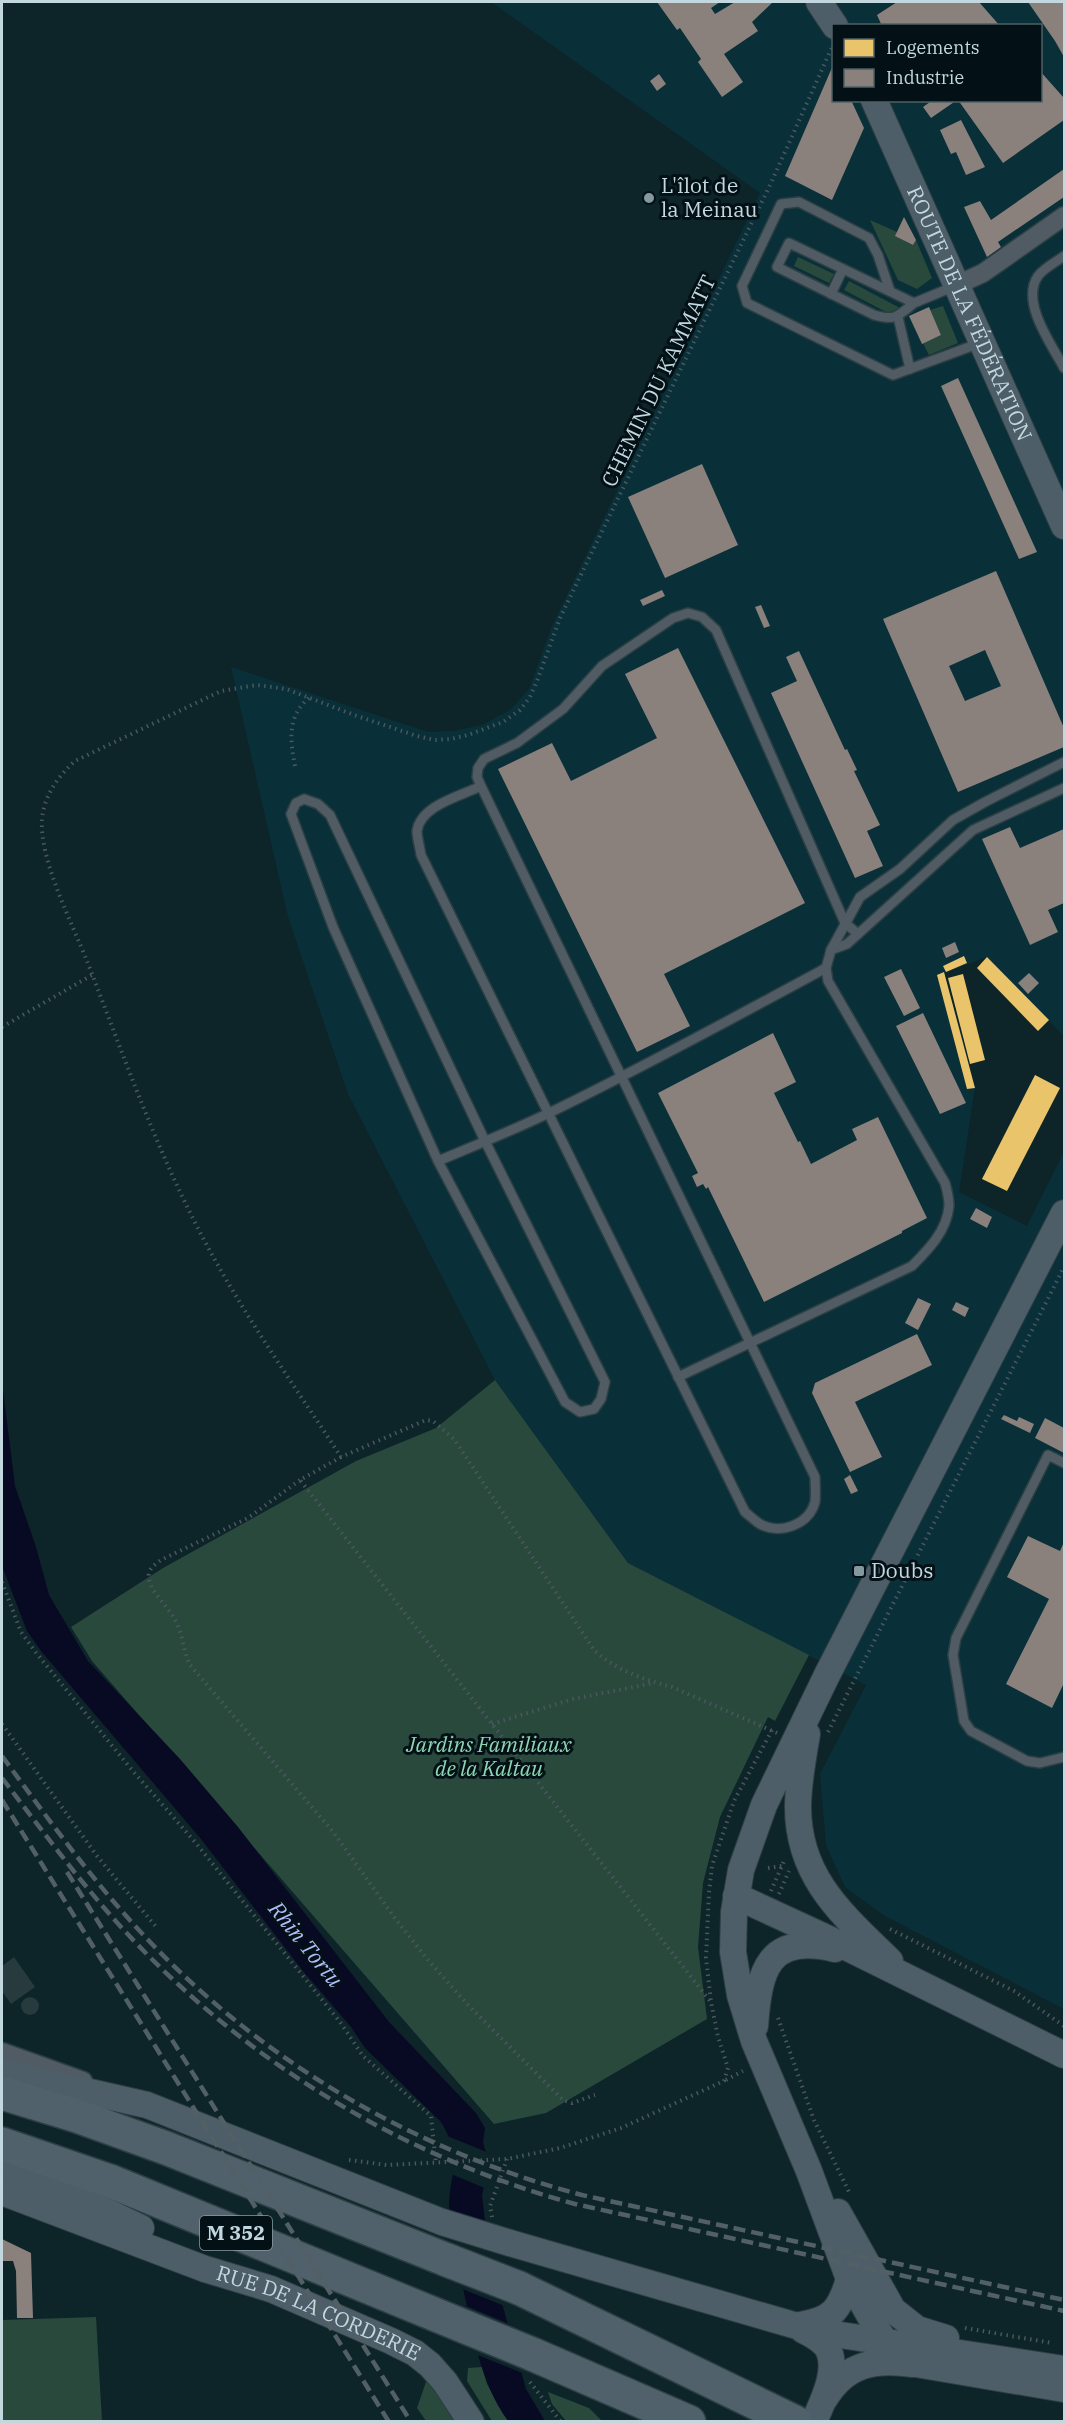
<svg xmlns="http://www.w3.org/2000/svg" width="1066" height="2423" viewBox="0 0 1066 2423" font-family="'IBM Plex Serif',serif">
<rect width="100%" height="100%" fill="#0d2429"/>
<path fill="#092f39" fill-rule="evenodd" d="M491,2H1064V1036L987,957L944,973L975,1088L959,1192L1027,1226L1064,1152V2009L885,1916L845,1887L826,1845L820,1774L866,1685L628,1563L495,1380L348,1094L288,917L231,667L428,732L453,731L482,725L510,710L529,689L552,626L760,193ZM834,26H1040V100H834Z"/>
<g fill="#29493c">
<polygon points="870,220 897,232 896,236 913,245 916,240 932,278 917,289 898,280"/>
<polygon points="798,257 834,274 829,283 794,266"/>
<polygon points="849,281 900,308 888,313 844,290"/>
<polygon points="943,306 958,343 929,355 923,343 941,335 930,310"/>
<polygon points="495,1380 628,1563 809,1655 775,1721 768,1717 720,1817 703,1883 698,1947 707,2019 546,2113 494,2124 92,1661 71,1627 163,1568 356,1461 436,1428"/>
<polygon points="96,2317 102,2421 2,2421 2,2320"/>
<polygon points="482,2367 487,2384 508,2421 492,2421 467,2381 468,2368"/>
<polygon points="427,2379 444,2399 458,2421 426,2421 417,2408"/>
<polygon points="548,2392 589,2408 602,2421 566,2421 552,2404"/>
</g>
<path fill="#080a24" d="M2,1382L15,1486L36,1547L49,1595L88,1661L180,1759L238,1827L389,2022L476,2113L485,2128L483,2142L489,2164L482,2195L489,2257L526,2389L545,2421H508C480,2382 473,2334 463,2288C457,2261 449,2233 449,2206C450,2169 464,2160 441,2122L365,2048L351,2027L303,1971L201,1839L41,1651L27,1631L2,1566Z"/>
<g fill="#0d2429">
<polygon points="445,2135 489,2153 492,2164 487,2189 451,2174 453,2163"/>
<polygon points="447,2212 488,2225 492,2256 507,2307 460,2288 451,2249"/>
<polygon points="464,2305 512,2325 525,2374 475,2354"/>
</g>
<g fill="#e9c46a">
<polygon points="964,956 967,963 946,972 943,966"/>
<polygon points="987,957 1049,1020 1038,1031 977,968"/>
<polygon points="944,972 975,1088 967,1089 937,975"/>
<polygon points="963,974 985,1060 970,1064 948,978"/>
<polygon points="1035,1075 1060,1088 1007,1191 982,1179"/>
</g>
<g fill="#8a817c" fill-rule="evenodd">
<polygon points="657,2 720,2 711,8 715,14 735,2 773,2 752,22 758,31 724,54 743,82 722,97 698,62 701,59 680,28 677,30"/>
<polygon points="897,2 979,2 1000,26 882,26 877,15"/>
<polygon points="1028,2 1064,2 1064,57 1055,41"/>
<polygon points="834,63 834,100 851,100 864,128 832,200 785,176"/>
<polygon points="1040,71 1064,98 1064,120 1003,163 958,100 1040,100"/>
<polygon points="659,74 666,84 657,91 650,81"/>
<polygon points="929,100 957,100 931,118 923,107 930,102"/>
<polygon points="961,120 985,167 966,175 956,152 951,154 940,130"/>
<polygon points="1064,169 1064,197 998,242 1001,247 987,257 964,207 980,201 991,220"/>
<polygon points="904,217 916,240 913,245 895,236"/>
<polygon points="929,307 941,335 922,344 909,316"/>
<polygon points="958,378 1037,552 1019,559 941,386"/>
<polygon points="702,464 738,545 665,578 628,497"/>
<path d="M996,571L1064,728V747L958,792L883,619ZM985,650L1001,686L965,701L949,666Z"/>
<polygon points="662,590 665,596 643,606 640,600"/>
<polygon points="761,605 770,626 764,628 755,607"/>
<polygon points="678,648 805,903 664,974 690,1026 637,1052 498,769 552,743 571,781 657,738 625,674"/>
<polygon points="799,651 845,750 847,749 857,770 854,771 880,825 867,831 883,866 855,878 771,693 797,681 786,657"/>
<polygon points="1010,827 1020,848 1064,829 1064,903 1048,910 1058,932 1030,945 982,839"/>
<polygon points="955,942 959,952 946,958 942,948"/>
<polygon points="901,969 920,1008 904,1016 884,977"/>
<polygon points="1029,973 1039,983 1028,994 1018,983"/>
<polygon points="923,1013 966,1103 940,1114 896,1026"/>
<polygon points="773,1033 796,1082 774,1093 798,1142 800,1141 811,1164 857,1140 852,1129 878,1117 927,1218 902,1231 902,1233 764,1302 708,1187 706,1189 703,1184 697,1187 692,1176 698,1173 658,1093"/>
<polygon points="976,1208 992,1217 987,1228 970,1219"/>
<polygon points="918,1298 931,1304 918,1330 905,1323"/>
<polygon points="956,1302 969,1308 965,1317 952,1310"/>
<polygon points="917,1334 932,1365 855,1402 882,1457 850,1472 812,1393 815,1383"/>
<polygon points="1004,1415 1017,1421 1019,1417 1034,1424 1030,1433 1001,1419"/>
<polygon points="1045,1418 1064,1428 1064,1453 1035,1438"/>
<polygon points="850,1475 858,1491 851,1494 844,1479"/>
<polygon points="1028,1536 1060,1551 1064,1542 1064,1683 1052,1708 1006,1684 1049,1599 1007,1577"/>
<polygon points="2,2239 31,2253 33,2318 17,2318 16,2271 13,2261 2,2261"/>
</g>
<g fill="#273a3d">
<polygon points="14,1957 35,1987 11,2004 2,1991 2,1966"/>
<circle cx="30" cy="2006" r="9"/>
</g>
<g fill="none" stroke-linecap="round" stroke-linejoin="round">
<g stroke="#2c3f43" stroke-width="12">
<g id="lane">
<path d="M1064,256C1056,262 1044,268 1038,276C1020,302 1052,345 1064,368"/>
<polyline points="890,291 878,255 869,238 799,202 781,204 742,286 747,303 893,375 980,343"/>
<polyline points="831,294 843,269"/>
<path d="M914,303C897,317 895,321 874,315L777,267L789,243L914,303L955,286"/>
<polyline points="898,317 910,369"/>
<path d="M481,786C461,796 421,805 417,831C417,838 420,848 421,855L745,1512C750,1516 755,1521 760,1524C780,1535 809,1525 815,1502C816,1494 815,1485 815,1477L481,786L477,777L478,768L484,759L517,743L563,709L602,666L673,618L688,613L702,617L716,630L845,923L858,934"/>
<polyline points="831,950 847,944 973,830 1064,788"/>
<path d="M438,1161L333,927L291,814L296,803L304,799L318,804L330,815L485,1141L605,1382L601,1399L594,1409L580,1412L565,1402L438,1161C476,1145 514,1130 551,1112C644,1067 735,1017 826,968"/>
<path d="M678,1377L912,1266C928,1250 947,1231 949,1206C949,1199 947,1190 945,1183L828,981L826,968L831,950L860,897L900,869L953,820L985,802L1064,762"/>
<polyline points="1064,1463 1048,1455 956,1638 953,1655 964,1721 971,1731 1027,1761 1040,1763 1064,1757"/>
</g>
</g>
<g stroke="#2c3f43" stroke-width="21">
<g id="street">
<polyline points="957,285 983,273 1064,216"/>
<polyline points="2,2052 83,2081"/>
</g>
</g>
<g stroke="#2c3f43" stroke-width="28">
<g id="secondary">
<polyline points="819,2 835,26"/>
<path id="s1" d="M874,100L1064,526"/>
<polyline points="1064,1213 827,1675 764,1805 741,1870 734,1912 733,1952 740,1995 754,2041 809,2171 849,2279 884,2341 892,2350 916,2364 1064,2389"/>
<path d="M807,1734C803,1758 798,1783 798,1807C798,1878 843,1915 890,1961"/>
<polyline points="736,1896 842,1945 1064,2055"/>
<path d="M755,2026C759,1970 768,1933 835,1949"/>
<polyline points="2,2072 147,2105 442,2222"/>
<polyline points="2,2166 60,2189 141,2228"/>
<path id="s2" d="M2,2192L205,2269L271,2289L391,2341L415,2353L430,2365L445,2382L471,2422"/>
<polyline points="838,2212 893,2310 917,2329 946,2338"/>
<polyline points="510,2243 797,2326 834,2334 1064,2369"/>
<path d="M800,2325C832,2320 840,2310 849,2279"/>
<path d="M803,2330C813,2335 825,2341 829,2351C838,2373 822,2402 814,2422"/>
<path d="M825,2398C847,2363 875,2359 913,2364"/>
</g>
</g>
<g stroke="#2c3f43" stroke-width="36">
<g id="highway">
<polyline points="2,2093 77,2116 166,2148 447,2260"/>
<polyline points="2,2144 110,2181 468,2328"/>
<polyline points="519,2288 795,2422"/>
<polyline points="532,2354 689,2422"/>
</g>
</g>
<g stroke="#4a575e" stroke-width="4" stroke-dasharray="1.5 4.5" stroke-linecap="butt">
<path d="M295,766C290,740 287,716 309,698"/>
<polyline points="2,1027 92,975"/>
<polyline points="341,1457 300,1480 710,2001"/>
<path d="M300,1480L248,1518L161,1560C154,1565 147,1570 149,1579C152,1594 168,1606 175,1620C183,1634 183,1651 190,1665L334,1833L394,1917L428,1960L466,2003L563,2100L572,2103L595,2095"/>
<polyline points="2,1582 21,1632 37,1654 132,1770 195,1842 340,2022 363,2056 431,2116 436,2164"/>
<polyline points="2,1724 97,1856 157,1928"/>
<polyline points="492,1724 573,1699 654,1683"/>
<polyline points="828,1732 1064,1267"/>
<path d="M777,1733L672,1687C645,1680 615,1670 594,1650L454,1439L433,1421L426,1420L341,1457C294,1385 243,1314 203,1238C156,1149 123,1054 87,961C72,923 39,859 42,819C44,796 58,776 75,761L221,691L257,685L286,689L357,716L417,736L435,740L451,739L468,735L503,722L520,710L530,697L537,681L560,618L771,183L833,45"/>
<polyline points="768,1868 782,1866"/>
<polyline points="771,1891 785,1859"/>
<polyline points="779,1894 789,1871"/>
<polyline points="890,1929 1014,1991 1064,2026"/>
<polyline points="778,2018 814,2120 850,2194"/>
<polyline points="726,2080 743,2071"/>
<polyline points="349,2160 387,2165 507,2159 560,2148 621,2128 724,2081 728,2068 718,2037 711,2002 706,1958 709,1893 712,1866 734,1801 772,1730"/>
<polyline points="492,2217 490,2206 507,2159"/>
<polyline points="965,2328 1052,2343"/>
<polyline points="530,2382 561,2422"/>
</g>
<use href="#lane" stroke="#505b64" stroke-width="9"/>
<use href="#street" stroke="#505b64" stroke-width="18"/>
<use href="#secondary" stroke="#4e5e68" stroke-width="26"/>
<use href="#highway" stroke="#50616c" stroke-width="33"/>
<g stroke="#526065" stroke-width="4.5" stroke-dasharray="12 6" stroke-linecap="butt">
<path d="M2,1756C49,1820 96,1886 152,1944C269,2066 419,2152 582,2195L1064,2300"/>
<path d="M2,1778C45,1834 87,1892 136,1943C257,2069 407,2158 575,2204L1064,2311"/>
<polyline points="2,1800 389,2422"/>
<polyline points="67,1872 411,2422"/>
</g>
<g stroke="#2c3f43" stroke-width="28" stroke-linecap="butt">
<polyline id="secondary-bridge" points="442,2222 510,2243"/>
</g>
<g stroke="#2c3f43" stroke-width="36" stroke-linecap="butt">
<g id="highway-bridge">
<polyline points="447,2260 519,2288"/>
<polyline points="468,2328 532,2354"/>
</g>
</g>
<use href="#secondary-bridge" stroke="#4e5e68" stroke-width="26"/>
<use href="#highway-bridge" stroke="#50616c" stroke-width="33"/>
</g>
<g fill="#83989f" stroke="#031116" stroke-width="2">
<circle cx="649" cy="198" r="6"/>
<rect x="853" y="1565" width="12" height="12" rx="3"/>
</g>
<g text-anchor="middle" stroke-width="6" stroke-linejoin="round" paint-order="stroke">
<rect fill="#031116" stroke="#899ca2" stroke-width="1.5" x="200" y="2216" width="72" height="34" rx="4.5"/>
<g font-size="20" font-weight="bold" fill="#c2d7de">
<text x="236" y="2240">M 352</text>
</g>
<g font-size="21" fill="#c2d7de" stroke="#031116" text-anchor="start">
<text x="661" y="193">L'îlot de<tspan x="661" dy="24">la Meinau</tspan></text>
<text x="871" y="1578">Doubs</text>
</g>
<g font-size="21" fill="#c2d7de" stroke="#031116">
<text dy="7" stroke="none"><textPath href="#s1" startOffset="234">ROUTE DE LA FÉDÉRATION</textPath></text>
<text transform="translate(659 381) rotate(-64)" y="7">CHEMIN DU KAMMATT</text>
<text dy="7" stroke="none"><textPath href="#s2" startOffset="339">RUE DE LA CORDERIE</textPath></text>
</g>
<g font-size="21" font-style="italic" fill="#8fd7b3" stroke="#031116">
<text x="489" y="1752">Jardins Familiaux<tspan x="489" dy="24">de la Kaltau</tspan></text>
</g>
<g font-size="22" font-style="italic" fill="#b2bbf9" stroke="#031116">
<text transform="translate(306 1944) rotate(51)" y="8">Rhin Tortu</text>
</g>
</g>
<rect width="1066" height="2423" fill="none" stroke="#c2d7de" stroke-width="6"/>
<rect x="832" y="24" width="210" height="78" fill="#031116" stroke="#4f6066" stroke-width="1.5"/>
<rect x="844" y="39" width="30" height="18" fill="#e9c46a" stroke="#4f6066" stroke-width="1.5"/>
<text x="886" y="54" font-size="18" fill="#c2d7de">Logements</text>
<rect x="844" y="69" width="30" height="18" fill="#8a817c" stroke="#4f6066" stroke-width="1.5"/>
<text x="886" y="84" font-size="18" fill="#c2d7de">Industrie</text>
</svg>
